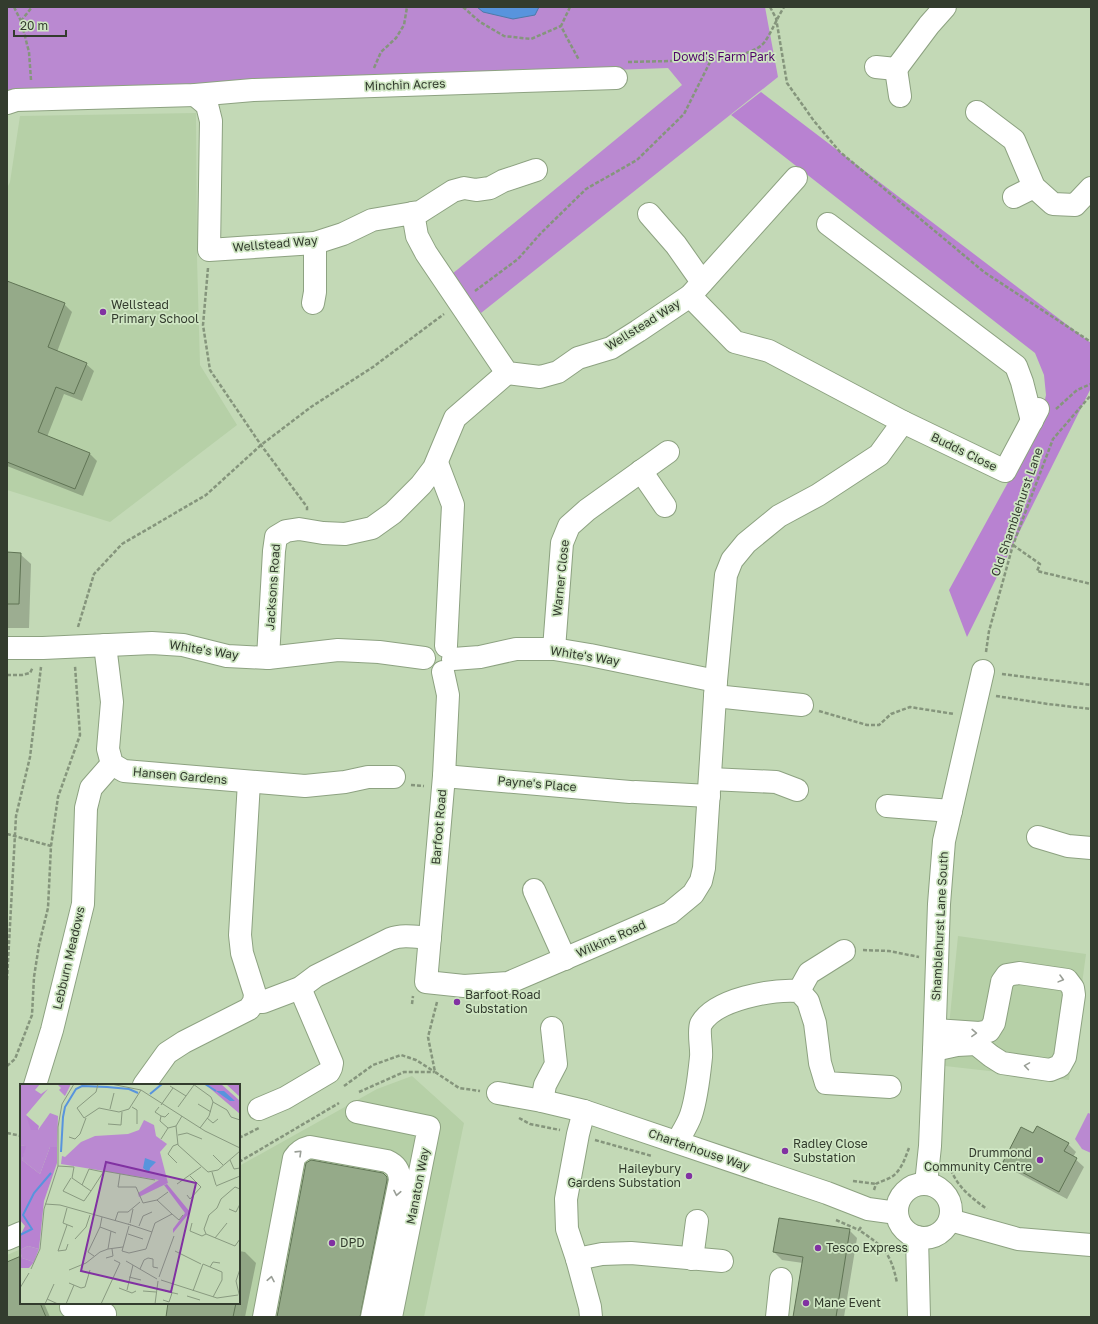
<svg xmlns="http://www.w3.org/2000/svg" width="1098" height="1324" viewBox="0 0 1098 1324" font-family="'Golos Text',sans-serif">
<rect width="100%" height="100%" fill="#c3d9b6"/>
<g fill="#b6d0a7">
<polygon points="196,113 197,258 200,365 237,425 110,522 7,490 7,188 10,182 20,116"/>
<polygon points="958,936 1086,954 1069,1080 945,1066"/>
<polygon points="412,1076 464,1123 424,1317 7,1317 7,1255 21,1249 21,1303 239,1303 239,1166 377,1089"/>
</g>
<g fill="#ba89d1">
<polygon points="7,7 765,7 778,77 481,313 452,274 682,85 668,68 216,84 7,94"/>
<polygon points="1088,1113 1091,1114 1091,1153 1082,1149 1075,1139"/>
</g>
<polygon fill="#b882d1" points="761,92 1091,343 1091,388 967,637 949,590 1039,426 1046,395 1044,375 1035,353 731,115"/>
<polygon fill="#5894dd" stroke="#4d7aa8" points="477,7 539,7 535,15 513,19 483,12"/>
<g fill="#0003">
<polygon points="7,282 64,304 72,312 57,352 86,364 94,371 82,401 64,394 47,437 89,453 97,461 83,496 7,466"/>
<polygon points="7,553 20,554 31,564 29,628 7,628"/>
<polygon points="1033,1135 1068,1144 1076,1152 1073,1157 1084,1167 1067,1199 1012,1170 1004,1162"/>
<polygon points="385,1176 396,1187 372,1317 278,1317"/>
<polygon points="849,1230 857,1238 844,1317 794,1317 803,1263 782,1260 774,1252"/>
<polygon points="239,1251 245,1252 256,1263 245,1317 167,1317 169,1303 239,1303"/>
<polygon points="21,1258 21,1303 44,1303 50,1317 7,1317 7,1263"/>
</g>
<g fill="#95aa89" stroke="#607455">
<polygon points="7,281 65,303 48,347 87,363 74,394 56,387 38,432 90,453 75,489 7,462"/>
<polygon points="7,552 21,553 19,604 7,604"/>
<polygon points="1037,1126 1069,1143 1064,1151 1077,1158 1059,1192 1003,1162 1021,1127 1033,1133"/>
<polygon points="311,1160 383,1173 387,1177 387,1180 360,1317 277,1317 306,1163"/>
<polygon points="779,1218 850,1229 836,1317 793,1317 803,1257 773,1252"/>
<polygon points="21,1256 21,1303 40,1303 46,1317 7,1317 7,1262"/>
<polygon points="168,1303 236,1303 233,1317 166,1317"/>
</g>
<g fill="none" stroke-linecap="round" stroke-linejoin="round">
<g stroke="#8da281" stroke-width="24">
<g id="minor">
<polyline points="876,67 896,69 929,25 945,7"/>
<polyline points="896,69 900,96"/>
<polyline points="195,95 207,105 211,121 209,250 315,243 343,234 372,220 413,213 417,236 426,253 507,373 540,377 558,372 578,358 611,348 638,331 690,296 796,178"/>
<polyline points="7,103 16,100 195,95 253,90 616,78"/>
<polyline points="977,112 1014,140 1034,187 1053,204 1075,205 1091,188"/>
<polyline points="1014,197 1034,187"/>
<polyline points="413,213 420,212 453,191 464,188 476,190 490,188 503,181 536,170"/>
<polyline points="649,214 676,245 702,282"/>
<polyline points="828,224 1016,366 1022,382 1032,421"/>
<polyline points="313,303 315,292 315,243"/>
<polyline points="903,422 1005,471 1038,409"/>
<polyline points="437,463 453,505 446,646"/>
<polyline points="641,471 665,506"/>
<polyline points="105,645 112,702 108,749 112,764 124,771 305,786 345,782 368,777 394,777"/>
<polyline points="7,648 43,648 152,643 183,645 227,656 268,658 338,650 379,652 424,658"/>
<polyline points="554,649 562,543 569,526 587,510 668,452"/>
<polyline points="268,658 274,551 276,537 286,531 299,529 323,533 345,534 372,528 393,513 421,485 434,468 455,418 507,373"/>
<polyline points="453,659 480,657 516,649 554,649 590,655 716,681"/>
<polyline points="443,672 448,695 444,776 426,982 464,986 508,983 592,947 670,913 693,894 701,881 704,868 716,681 726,575 732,560 746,543 779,516 818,495 879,455 903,422 769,351 735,342 690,296"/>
<polyline points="715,696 802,705"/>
<polyline points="444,776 630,792"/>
<polyline points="710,779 776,782 797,790"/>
<polyline points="635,792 709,796"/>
<polyline points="887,806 951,811"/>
<polyline points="1038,837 1068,846 1091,848"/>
<polyline points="534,890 565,959"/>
<polyline points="799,991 809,973 844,951"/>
<path d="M254,1002H263L300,988L316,976L390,939C403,934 416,937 430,938"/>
<polyline points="934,1050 957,1045 976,1044 991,1056 1002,1063 1050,1070 1060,1066 1065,1057 1074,995 1073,988 1067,980 1019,973 1007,975 1002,982 994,1023 989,1031 979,1033 935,1030"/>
<polyline points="35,1085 52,1030 83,904 86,808 91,788 112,764"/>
<polyline points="144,1085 167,1053 184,1042 249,1009 254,1002 255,994 242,953 240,935 249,782"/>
<polyline points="498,1093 542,1101 584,1111 827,1193 868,1209 897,1213"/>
<polyline points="542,1101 545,1085 556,1064 552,1028"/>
<polyline points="259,1109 285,1098 329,1072 331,1068 332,1063 300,988"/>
<polyline points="584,1111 578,1134 566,1199 567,1229 577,1259 590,1307 591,1317"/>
<polyline points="357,1112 429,1127 391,1317"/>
<path d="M677,1142C682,1133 688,1124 691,1115C697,1097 699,1076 701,1057C702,1049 698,1031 701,1024C715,999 772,989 799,991L808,1001L815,1023L820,1063L826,1083L890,1087"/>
<polyline points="926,1184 930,1146 934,1050 939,904 944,841 983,671"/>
<circle cx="924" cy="1211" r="27"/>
<polyline points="950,1220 1018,1239 1091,1245"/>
<polyline points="917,1237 919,1317"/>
<polyline points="7,1239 21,1233"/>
<polyline points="577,1259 602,1254 631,1253 722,1261"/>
<polyline points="692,1259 697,1221"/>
<polyline points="71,1307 105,1314"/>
<path d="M264,1317L294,1158C298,1152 302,1149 310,1147L387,1161C396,1165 399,1170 400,1180L372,1317"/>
<polyline points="777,1317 781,1279"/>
</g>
</g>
<g stroke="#85957c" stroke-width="2.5" stroke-dasharray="4 2" stroke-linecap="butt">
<polyline points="14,7 21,21"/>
<polyline points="463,7 480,22 504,36 531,39 561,26"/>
<polyline points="570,7 561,26 566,36 579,60"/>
<polyline points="770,7 776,18 787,83 814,121 840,152 984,272 1091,342"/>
<polyline points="628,62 711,60"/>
<polyline points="374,68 381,52 396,38 404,25 407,7"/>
<polyline points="31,80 29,52 21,21 32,7"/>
<polyline points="208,268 203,325 210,370 261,445 307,507 307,512"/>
<path d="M475,291L518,259L541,233L586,189L637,160L684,114L711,60C727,58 758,54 766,40C773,29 777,18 784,7"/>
<polyline points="1056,409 1077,390 1091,384"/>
<polyline points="1013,545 1040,564 1037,571 1091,584"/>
<polyline points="78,627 94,574 122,544 206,495 261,445 311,407 373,367 444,314"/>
<polyline points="986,652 989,631 1013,545 1053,439 1091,395"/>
<polyline points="1002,674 1091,685"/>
<polyline points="7,675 22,675 30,673 33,667"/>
<polyline points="996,696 1048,704 1091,709"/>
<polyline points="819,711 867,725 879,725 891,714 910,707 954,714"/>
<polyline points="411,785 424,786"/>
<polyline points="7,834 51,846"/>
<polyline points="863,950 889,951 919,957"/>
<polyline points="7,980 16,816 30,757 41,667"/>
<polyline points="437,1002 428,1037 435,1072 459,1088 480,1091"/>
<polyline points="412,1004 413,996"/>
<polyline points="7,1066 15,1059 32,1015 34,977 39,945 48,908 51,846 58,797 80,735 75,666"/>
<polyline points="344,1086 373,1065 401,1055 416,1060 435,1072"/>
<polyline points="359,1092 404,1072 434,1072"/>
<polyline points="519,1118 530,1124 560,1130"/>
<polyline points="7,1133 21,1136"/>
<polyline points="239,1138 259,1128"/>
<polyline points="595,1140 652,1156"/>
<polyline points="239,1162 339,1103"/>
<path d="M949,1164C955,1185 970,1197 987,1209"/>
<polyline points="853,1181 876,1184"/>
<path d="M874,1190L876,1184C881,1181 889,1179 893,1176C902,1169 905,1158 909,1148"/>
<polyline points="836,1220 859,1230"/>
<path d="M861,1227L859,1230C884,1247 891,1253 897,1283"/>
</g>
<use href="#minor" stroke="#fff" stroke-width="22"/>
</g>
<defs><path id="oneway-chevron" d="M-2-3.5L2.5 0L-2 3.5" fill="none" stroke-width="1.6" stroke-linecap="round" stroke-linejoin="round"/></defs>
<g stroke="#999e96">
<use href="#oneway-chevron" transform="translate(1061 979) rotate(15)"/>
<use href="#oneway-chevron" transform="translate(974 1033) rotate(2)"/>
<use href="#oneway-chevron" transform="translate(1027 1066) rotate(-171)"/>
<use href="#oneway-chevron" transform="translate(299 1153) rotate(-44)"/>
<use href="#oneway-chevron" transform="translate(397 1193) rotate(101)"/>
<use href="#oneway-chevron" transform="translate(271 1279) rotate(-79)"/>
</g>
<g fill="#8131a2" stroke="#cfe6c3" stroke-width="1.5">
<circle cx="103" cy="312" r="4"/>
<circle cx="457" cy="1002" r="4"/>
<circle cx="785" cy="1151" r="4"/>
<circle cx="1040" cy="1160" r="4"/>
<circle cx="689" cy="1176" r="4"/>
<circle cx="332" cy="1243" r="4"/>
<circle cx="818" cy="1248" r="4"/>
<circle cx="806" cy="1303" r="4"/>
</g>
<g text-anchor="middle" stroke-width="3.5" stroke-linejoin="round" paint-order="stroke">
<g font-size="12" fill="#50056a" stroke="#cfe6c3">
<text x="724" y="61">Dowd's Farm Park</text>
</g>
<g font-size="12" fill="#333c2e" stroke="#cfe6c3">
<text transform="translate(405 85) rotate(-2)" y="4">Minchin Acres</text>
<text transform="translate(275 244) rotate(-5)" y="4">Wellstead Way</text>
<text transform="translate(643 325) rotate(-32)" y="4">Wellstead Way</text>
<text transform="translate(964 452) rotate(26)" y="4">Budds Close</text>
<text transform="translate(1017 512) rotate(-71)" y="4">Old Shamblehurst Lane</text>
<text transform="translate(561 578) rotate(-84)" y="4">Warner Close</text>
<text transform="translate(273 587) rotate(-86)" y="4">Jacksons Road</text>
<text transform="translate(204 650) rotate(9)" y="4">White's Way</text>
<text transform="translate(585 656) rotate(9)" y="4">White's Way</text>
<text transform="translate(180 776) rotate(5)" y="4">Hansen Gardens</text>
<text transform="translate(537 784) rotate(5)" y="4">Payne's Place</text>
<text transform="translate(439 827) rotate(-85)" y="4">Barfoot Road</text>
<text transform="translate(940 926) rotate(-87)" y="4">Shamblehurst Lane South</text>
<text transform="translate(611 939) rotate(-24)" y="4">Wilkins Road</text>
<text transform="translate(69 958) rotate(-77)" y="4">Lebburn Meadows</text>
<text transform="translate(699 1150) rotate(19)" y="4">Charterhouse Way</text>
<text transform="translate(418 1186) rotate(-79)" y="4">Manaton Way</text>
</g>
<g font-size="12" fill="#333c2e" stroke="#cfe6c3" text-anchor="start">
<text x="111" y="309">Wellstead<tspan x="111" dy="14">Primary School</tspan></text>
<text x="465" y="999">Barfoot Road<tspan x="465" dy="14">Substation</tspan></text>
<text x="793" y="1148">Radley Close<tspan x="793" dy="14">Substation</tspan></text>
<text x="1032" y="1157" text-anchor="end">Drummond<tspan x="1032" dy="14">Community Centre</tspan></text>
<text x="681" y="1173" text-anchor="end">Haileybury<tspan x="681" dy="14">Gardens Substation</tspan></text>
<text x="340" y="1247">DPD</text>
<text x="826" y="1252">Tesco Express</text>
<text x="814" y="1307">Mane Event</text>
</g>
</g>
<g transform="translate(20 1084)">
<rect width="220" height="220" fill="#c3d9b6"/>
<path d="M0,0H20L15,6L21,10L28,5L6,31L18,46L30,29L38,32L37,63H30L20,90L2,76L5,62L0,61ZM37,0H51L45,12L39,6L41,4ZM124,36L134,41L136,52L147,60L140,68L148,99L119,113L118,109L139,96L41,80L42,72L45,73L61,58L75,52L108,50L119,46ZM8,162L19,165L14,178L2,174L0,166Z" fill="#ba89d1"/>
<path d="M185,0H201L220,17V30ZM206,0H220V13ZM6,31L19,42L18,46H11ZM0,61L6,62L2,76L20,90L30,63H37V79L24,117L19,165L8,162L0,166V152L5,142L0,136ZM147,100L170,128L153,149V145L165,129L144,101ZM0,167L2,174L14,178L9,184H0Z" fill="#b882d1"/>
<path d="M196,7H204L215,17H210ZM125,74L136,78L130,84L129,89L123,84Z" fill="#5894dd"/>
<path fill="none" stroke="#5894dd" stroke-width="2" d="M185,0L196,7M130,10L142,0M41,68L43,33L45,23L56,5L62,2L87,3L109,5L118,9M0,151L12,145L3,131L14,109L31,89"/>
<path fill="none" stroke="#899a80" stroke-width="1" d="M78,0L76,8L57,24L64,34L79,24L99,28L109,25L121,6M91,0L121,6L185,47L220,64M173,0L191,13L193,18L189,32L180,44M150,2L166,12M193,18L207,26L211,33L220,36M178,20L191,28M141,21L153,4M112,23L117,26V40M139,23L135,28L141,32L145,33L149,29M158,23L174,1M90,25L94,9M141,32L140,37L148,44M162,32L156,42L158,61L188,88L198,86L220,67M187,34L193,39L198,35M88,40L101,41L102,28M158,51L167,49L182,55M49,53L55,55L60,50L66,34M141,55L148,44L156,42M193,71L203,81M210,76L214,85L220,84M157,79L148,70L153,62L158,60M38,82L54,83L52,94L71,107L84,87L135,96M192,88L196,101M100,90L98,103H116L123,119L137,116L148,108M51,94L43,107L64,117L71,107M157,100L181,83M62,101L69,85L83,88M196,102L220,92M220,105L215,103L201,115L197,124L189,131L184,145L186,150L215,162L220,155M167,111L170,115L181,103L170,92M25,120L40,121L111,141L108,140M47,124L43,139L53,143M209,125L216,128L220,120M152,130L159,136L163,131M82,133L80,143L96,149M95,137L98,128H108L120,118M110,139L113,125M172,139L170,147L182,152L186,150M47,141L38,167L46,166L48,160M111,141L132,148M109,142L102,167L109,169L126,165L135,139L152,130L137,116M119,142L123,132L132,128M108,150L123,155M195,154L207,139M55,155L66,143L70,131M88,165L103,163M155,167L181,180M74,172L68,168L80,143M86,174L93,172L92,165M106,177L137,195M190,183L193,178L200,179M11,185L20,165L24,125L38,82V43L42,20L54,0M120,185L124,176L128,174L133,175V183L138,184M220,185L216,197L220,214M49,186L66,179L80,168L88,165L91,147M109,193L121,196M139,193L154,152M141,196L197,214L218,211M49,199L61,204L65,203L70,186M0,204L9,189M99,204L112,209L116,207M107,206L113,181M123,207L136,208M145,207L158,210M173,207L183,180L202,188V196L193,213M167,212L180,216M27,215L38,220M143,216L149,218L152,209M25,220L34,200M46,220L54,201M81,220L100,179L94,176M135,220L138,197"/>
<path fill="#8131a2" fill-opacity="0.15" stroke="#8131a2" stroke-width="2" d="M86,78L176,99L151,208L61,187Z"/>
<rect width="220" height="220" fill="none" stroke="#333c2e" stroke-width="2"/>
</g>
<rect width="1098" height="1324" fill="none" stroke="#333c2e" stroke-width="16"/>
<path d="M14 30v6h52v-6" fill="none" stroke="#333c2e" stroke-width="2"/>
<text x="20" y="30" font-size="12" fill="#333c2e" stroke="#cfe6c3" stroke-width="3" paint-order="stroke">20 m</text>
</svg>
